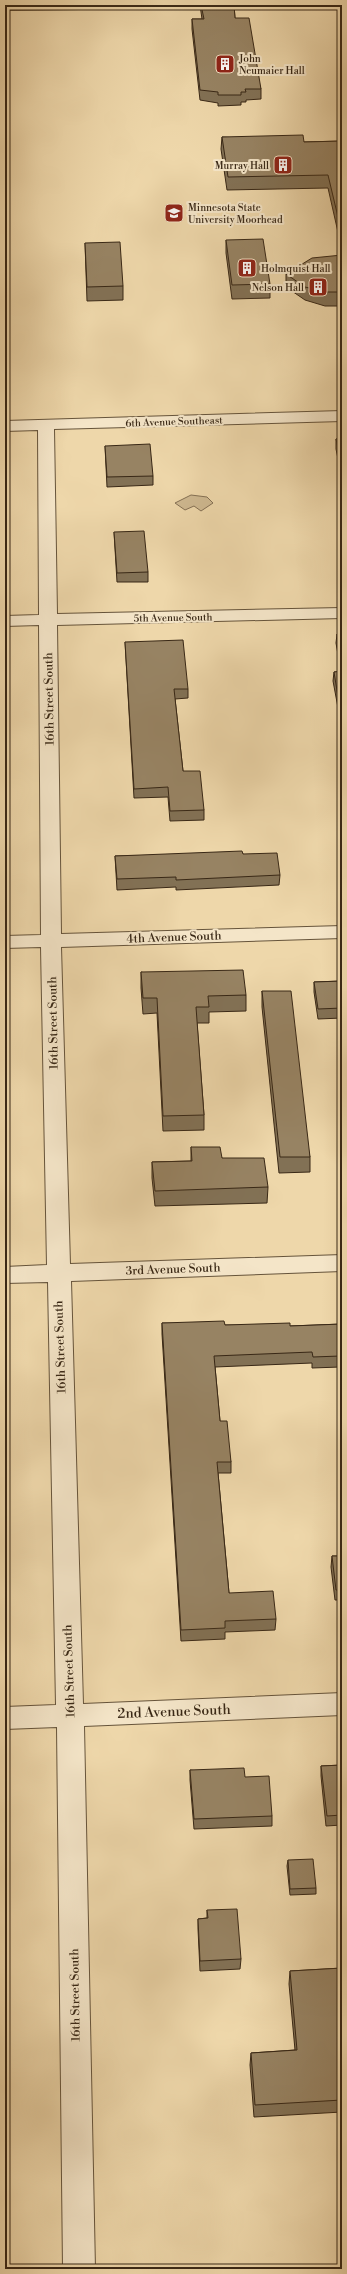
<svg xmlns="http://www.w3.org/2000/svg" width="347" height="2274" viewBox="0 0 347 2274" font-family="'Libre Bodoni',serif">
<rect width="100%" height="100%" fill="#eed7aa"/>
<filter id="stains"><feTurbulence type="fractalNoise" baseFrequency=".005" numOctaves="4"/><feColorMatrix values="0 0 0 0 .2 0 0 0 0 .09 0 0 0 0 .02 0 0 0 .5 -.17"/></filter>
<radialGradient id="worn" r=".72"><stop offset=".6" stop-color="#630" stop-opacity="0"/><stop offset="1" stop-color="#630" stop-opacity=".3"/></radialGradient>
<polygon fill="#cfb991" stroke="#847054" points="191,495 207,497 213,503 201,511 194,506 185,510 175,503"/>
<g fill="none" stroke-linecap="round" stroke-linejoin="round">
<g stroke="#66543b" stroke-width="2">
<g id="street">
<polygon points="5,5 86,5 80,9 5,10"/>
<polygon points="342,411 342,421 54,429 57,614 342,608 342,618 57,625 61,934 342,926 342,938 61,947 70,1264 342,1255 342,1271 71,1281 83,1704 342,1693 342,1715 84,1726 95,2269 63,2269 57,1727 5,1729 5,1707 56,1705 48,1282 5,1283 5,1267 47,1265 41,947 5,948 5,936 41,935 39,625 5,626 5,616 39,615 38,430 5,431 5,421"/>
</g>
</g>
<use href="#street" fill="#f4e5c8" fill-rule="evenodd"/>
</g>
<g fill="#827155" stroke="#392816">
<polygon points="200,5 234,5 235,18 261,89 261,99 246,100 246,102 241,102 241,105 218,106 218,103 200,100 192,29 192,19 202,19"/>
<polygon points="222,137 304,142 342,141 342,250 328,188 227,190 221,149"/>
<polygon points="226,240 270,284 270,298 232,299 226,253"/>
<polygon points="85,243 123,286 123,300 87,301"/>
<polygon points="342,255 342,306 325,306 305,300 286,287 286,274"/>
<polygon points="336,439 342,439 342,479 336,449"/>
<polygon points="105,446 153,476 153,485 107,487"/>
<polygon points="114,532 148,572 148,582 117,582"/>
<polygon points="342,633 342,713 339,713 333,681 334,672 341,672 336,643 337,634"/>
<polygon points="125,642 188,689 188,698 175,699 183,771 204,810 204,820 170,821 168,797 134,798"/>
<polygon points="338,747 342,747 342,782 338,757"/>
<polygon points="243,854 280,875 279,885 176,890 176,887 117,890 115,856"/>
<polygon points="141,972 246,995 246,1011 209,1012 209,1023 197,1023 204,1115 204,1130 163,1131 157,1013 143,1014 141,988"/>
<polygon points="342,981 342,1018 318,1019 314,992 314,982"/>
<polygon points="262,991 310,1157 310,1172 279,1173 262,1007"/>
<polygon points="191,1147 222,1158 268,1187 267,1203 155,1206 152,1178 152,1162 191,1161"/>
<polygon points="162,1323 225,1325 290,1326 342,1324 342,1383 340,1367 312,1368 312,1363 215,1367 220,1421 231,1462 231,1473 218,1473 229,1593 276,1619 275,1630 225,1632 225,1639 181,1641 162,1334"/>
<polygon points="332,1556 342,1556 342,1600 335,1600 331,1567"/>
<polygon points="342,1765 342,1825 326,1826 321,1776 321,1766"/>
<polygon points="190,1770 245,1777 272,1816 272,1826 194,1829 190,1780"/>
<polygon points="288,1860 316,1888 316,1894 290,1895 287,1866"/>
<polygon points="207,1910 241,1959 240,1969 200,1971 198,1929 198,1919 207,1918"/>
<polygon points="342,1968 342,2112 254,2117 250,2065 251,2053 295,2050 289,1984 290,1971"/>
</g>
<g fill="#978363" stroke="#392816">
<polygon points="201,5 234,5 235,18 249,18 261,89 245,89 246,92 241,92 241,95 218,95 218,92 200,90 192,19 204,19"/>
<polygon points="303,135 304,142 342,141 342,234 328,175 228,177 222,137"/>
<polygon points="263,239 270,284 232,285 226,240"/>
<polygon points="120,242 123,286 87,287 85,243"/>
<polygon points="342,255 342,292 326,292 305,287 286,274 312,258"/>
<polygon points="336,439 342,439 342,467"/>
<polygon points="150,444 153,476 107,477 105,446"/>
<polygon points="144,531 148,572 117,573 114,532"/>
<polygon points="342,633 342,663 337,634"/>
<polygon points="183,640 188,689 174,689 183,771 200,771 204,810 170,811 168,787 134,789 125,642"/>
<polygon points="342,671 342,703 339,703 334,672"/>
<polygon points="338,747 342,747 342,771"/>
<polygon points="242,851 243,854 277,853 280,875 176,880 176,877 117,879 115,856"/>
<polygon points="243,970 246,995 208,996 209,1007 196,1007 204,1115 163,1116 157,998 143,998 141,972"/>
<polygon points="342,981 342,1008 318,1009 314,982"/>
<polygon points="262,991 291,991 310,1157 280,1157"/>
<polygon points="191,1147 220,1147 222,1158 264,1158 268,1187 155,1191 152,1162 192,1161"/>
<polygon points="224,1321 225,1325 290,1323 290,1326 342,1324 342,1368 340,1356 313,1357 312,1352 214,1356 220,1421 227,1421 231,1462 217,1462 229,1593 273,1591 276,1619 225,1621 225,1628 181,1630 162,1323"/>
<polygon points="332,1556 342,1556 342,1590 336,1590"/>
<polygon points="342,1765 342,1815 327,1816 321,1766"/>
<polygon points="244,1768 245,1777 269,1776 272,1816 194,1819 190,1770"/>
<polygon points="313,1859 316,1888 290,1889 288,1860"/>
<polygon points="237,1909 241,1959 200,1961 198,1919 208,1918 207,1910"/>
<polygon points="342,1968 342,2100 255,2105 251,2053 297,2050 290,1971"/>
</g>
<defs>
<g id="building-square" transform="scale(1)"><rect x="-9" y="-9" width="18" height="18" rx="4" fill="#8f2418" stroke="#f4e5c8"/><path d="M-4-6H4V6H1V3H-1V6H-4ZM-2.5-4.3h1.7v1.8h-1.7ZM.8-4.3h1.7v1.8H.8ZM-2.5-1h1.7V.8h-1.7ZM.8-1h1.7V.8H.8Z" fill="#fff"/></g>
<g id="university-square" transform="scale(1)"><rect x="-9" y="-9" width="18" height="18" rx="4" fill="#8f2418" stroke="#f4e5c8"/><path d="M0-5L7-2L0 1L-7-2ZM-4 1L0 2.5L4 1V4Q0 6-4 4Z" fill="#fff"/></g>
</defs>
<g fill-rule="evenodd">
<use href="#building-square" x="225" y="64"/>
<use href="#building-square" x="283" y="165"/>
<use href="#university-square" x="174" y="213"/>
<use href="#building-square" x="247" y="268"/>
<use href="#building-square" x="318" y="287"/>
</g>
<g text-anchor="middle" stroke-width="4" stroke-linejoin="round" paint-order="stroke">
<g font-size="10" fill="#392816" stroke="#f4e5c8" text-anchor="start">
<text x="239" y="62">John<tspan x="239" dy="12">Neumaier Hall</tspan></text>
<text x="269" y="169" text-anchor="end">Murray Hall</text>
<text x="188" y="211">Minnesota State<tspan x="188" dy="12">University Moorhead</tspan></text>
<text x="261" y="272">Holmquist Hall</text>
<text x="304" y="291" text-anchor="end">Nelson Hall</text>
</g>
<g font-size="10" fill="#392816" stroke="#f4e5c8">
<text transform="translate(174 421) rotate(-2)" y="4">6th Avenue Southeast</text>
<text transform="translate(173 617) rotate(-1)" y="4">5th Avenue South</text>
</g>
<g font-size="12" fill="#392816" stroke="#f4e5c8">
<text transform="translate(49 699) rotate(-91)" y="4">16th Street South</text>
<text transform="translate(174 937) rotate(-2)" y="4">4th Avenue South</text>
<text transform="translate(53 1023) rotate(-91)" y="4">16th Street South</text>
<text transform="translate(173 1269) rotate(-2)" y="4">3rd Avenue South</text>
<text transform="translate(60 1347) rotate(-92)" y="4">16th Street South</text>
<text transform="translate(69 1671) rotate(-92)" y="4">16th Street South</text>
<text transform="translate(75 1995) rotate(-91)" y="4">16th Street South</text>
</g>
<g font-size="14" fill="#392816" stroke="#f4e5c8">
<text transform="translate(174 1711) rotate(-2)" y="5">2nd Avenue South</text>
</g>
</g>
<rect width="347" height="2274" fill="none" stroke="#eed7aa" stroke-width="20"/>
<rect x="6" y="6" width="335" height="2262" fill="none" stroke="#392816" stroke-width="2"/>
<rect x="10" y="10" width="327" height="2254" fill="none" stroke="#392816"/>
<rect width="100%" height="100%" filter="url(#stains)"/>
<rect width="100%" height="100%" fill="url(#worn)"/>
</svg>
